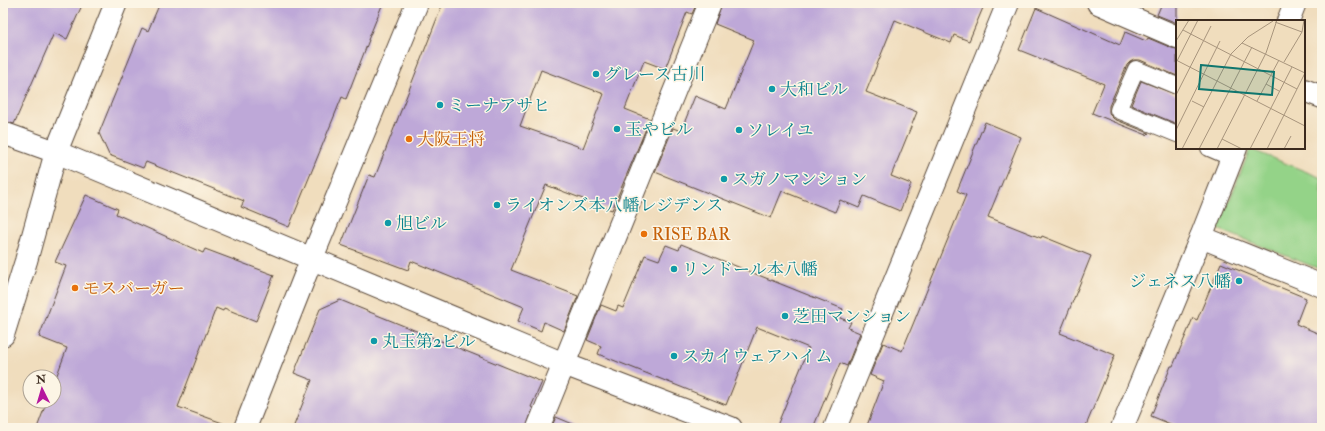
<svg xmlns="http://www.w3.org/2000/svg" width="1325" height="431" viewBox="0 0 1325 431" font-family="'IM FELL Double Pica','Noto Serif JP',serif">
<rect width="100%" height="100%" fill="#fcf5e5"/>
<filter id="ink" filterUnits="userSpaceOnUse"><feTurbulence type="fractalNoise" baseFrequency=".025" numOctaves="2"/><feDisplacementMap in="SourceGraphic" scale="8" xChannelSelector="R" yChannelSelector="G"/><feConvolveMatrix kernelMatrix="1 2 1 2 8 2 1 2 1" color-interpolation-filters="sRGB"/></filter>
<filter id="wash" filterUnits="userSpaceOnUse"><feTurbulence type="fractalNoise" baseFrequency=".012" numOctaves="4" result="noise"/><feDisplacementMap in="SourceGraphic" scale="16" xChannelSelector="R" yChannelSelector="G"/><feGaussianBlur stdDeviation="0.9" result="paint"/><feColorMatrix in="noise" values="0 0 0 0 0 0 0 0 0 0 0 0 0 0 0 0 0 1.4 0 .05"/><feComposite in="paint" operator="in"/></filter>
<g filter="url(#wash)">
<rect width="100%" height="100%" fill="#f0ddbd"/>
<polygon fill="#94d388" stroke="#687e53" points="1250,149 1322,178 1322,270 1218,229"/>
<g id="blocks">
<g fill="#bea8d8" fill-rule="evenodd">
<polygon points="3,3 83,3 67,39 54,33 14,124 3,121"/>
<polygon points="160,3 383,3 368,40 369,40 346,99 342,97 289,227 241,207 244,201 146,162 143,168 109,155 99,133 142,28 148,31"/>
<path d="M443,3H697L692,14L687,12L665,69L644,61L625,109L650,119L612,210L546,185L511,270L578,296L564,331L544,322L541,331L518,321L524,307L411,261L408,270L341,245L369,175L375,177ZM541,70L604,94L583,148L520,126Z"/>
<polygon points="722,3 985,3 969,41 954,35 951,43 895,20 866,92 917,112 891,176 911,184 900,211 864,196 859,208 840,200 835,212 782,191 771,218 655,172 673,128 681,131 695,96 726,109 754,40 715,24"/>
<polygon points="1162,3 1177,3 1177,23 1157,15"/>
<polygon points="1036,8 1120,45 1125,32 1146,41 1148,38 1172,48 1177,49 1177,76 1140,60 1134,60 1130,62 1127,65 1109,106 1109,112 1110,115 1114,119 1149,133 1147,135 1092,113 1104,84 1019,50"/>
<polygon points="1141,81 1177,95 1177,124 1131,105"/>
<polygon points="985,122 1021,137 988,217 1041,238 1042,236 1091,256 1060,333 1115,355 1085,428 866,428 884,381 870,375 883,343 902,351 966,195 957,191"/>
<polygon points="86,195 118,209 116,214 203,253 205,249 274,275 256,321 224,308 223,311 216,308 178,407 228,425 227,428 37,428 47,401 54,401 54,383 67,348 39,337 66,266 55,262"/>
<polygon points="681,244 843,309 840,318 851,322 848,328 860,333 847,366 840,363 813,428 776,428 809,348 757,327 726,405 598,354 601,346 587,340 601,305 616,311 618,306 623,308 645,255 659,260 666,245 679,250"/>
<polygon points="1221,263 1306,298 1296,324 1322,335 1322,428 1180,428 1151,416 1171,366 1173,366 1193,318 1197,320"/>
<polygon points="340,300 542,382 531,407 533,408 526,428 293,428 312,380 294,373 320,309"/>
<polygon points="556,417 580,427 580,428 551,428"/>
</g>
</g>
</g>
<g filter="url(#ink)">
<use href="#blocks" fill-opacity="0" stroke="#564536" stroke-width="1"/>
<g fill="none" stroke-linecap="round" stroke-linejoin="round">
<g stroke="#564536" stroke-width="18">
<g id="lane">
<polyline points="1177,86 1136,69 1118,110 1177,134"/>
<polyline points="1209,148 1232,158"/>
</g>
</g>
<g stroke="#564536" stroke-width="24">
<g id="street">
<polyline points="1098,3 1177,37"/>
<polyline points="1288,21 1295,3"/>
<polyline points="1304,90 1322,97"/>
<polyline points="1201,237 1322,286"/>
<polyline points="538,428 710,3"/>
<polyline points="835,428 1008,3"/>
<polyline points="1122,428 1201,237 1236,148"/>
</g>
</g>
<g stroke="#564536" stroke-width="24">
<g id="secondary">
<polyline points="3,133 56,152 564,364 731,428"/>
<polyline points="3,335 26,261 56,152 116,3"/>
<polyline points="245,428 312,258 417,3"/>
</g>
</g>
<use href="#lane" stroke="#fff" stroke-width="16"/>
<use href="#street" stroke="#fff" stroke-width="22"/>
<use href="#secondary" stroke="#fff" stroke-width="22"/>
</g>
</g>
<g fill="#0f9aa8" stroke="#fcf5e5" stroke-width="1.5">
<circle cx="596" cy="74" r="4"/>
<circle cx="772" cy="89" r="4"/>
<circle cx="440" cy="105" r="4"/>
<circle cx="617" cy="129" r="4"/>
<circle cx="739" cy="130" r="4"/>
<circle cx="724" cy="179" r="4"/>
<circle cx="497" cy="205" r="4"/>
<circle cx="388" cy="223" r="4"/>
<circle cx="674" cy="269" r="4"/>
<circle cx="1239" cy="281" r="4"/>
<circle cx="785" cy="316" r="4"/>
<circle cx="374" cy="341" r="4"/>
<circle cx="674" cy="356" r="4"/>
</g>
<g fill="#e8710a" stroke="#fcf5e5" stroke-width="1.5">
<circle cx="409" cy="139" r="4"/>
<circle cx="644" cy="234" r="4"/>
<circle cx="75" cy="288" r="4"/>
</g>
<g text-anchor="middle" stroke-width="3" stroke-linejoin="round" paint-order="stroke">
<g font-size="17" fill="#0d838f" stroke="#fcf5e5" text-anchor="start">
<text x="604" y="80">グレース古川</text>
<text x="780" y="95">大和ビル</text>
<text x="448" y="111">ミーナアサヒ</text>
<text x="625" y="135">玉やビル</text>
<text x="747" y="136">ソレイユ</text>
<text x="732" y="185">スガノマンション</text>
<text x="505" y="211">ライオンズ本八幡レジデンス</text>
<text x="396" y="229">旭ビル</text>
<text x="682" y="275">リンドール本八幡</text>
<text x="1231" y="287" text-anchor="end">ジェネス八幡</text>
<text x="793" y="322">芝田マンション</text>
<text x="382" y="347">丸玉第2ビル</text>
<text x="682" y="362">スカイウェアハイム</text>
</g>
<g font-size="17" fill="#c56008" stroke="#fcf5e5" text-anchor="start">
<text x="417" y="145">大阪王将</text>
<text x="652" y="240">RISE BAR</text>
<text x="83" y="294">モスバーガー</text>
</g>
</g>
<g transform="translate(1176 20)">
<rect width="129" height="129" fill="#f0ddbd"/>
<path fill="none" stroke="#a8957d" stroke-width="1" d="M99,2L126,12M7,10L121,69M0,21L13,0M66,23L129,53M0,40L129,106M1,41L22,0M108,42L126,12L128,0M90,64L103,71M0,75L35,6M16,81L28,87M81,81L103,40M0,110L44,21M46,119L66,129M6,129L55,34L72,17L97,1M23,129L76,27M41,129L90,33L101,0M74,129L116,47M91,129L129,53M108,129L115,116"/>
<path fill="#0f766e" fill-opacity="0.15" stroke="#0f766e" stroke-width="2" d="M25,45L98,52L96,75L23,69Z"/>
<rect width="129" height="129" fill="none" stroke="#3b2a1e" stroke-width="2"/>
</g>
<rect width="1325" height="431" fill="none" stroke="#fcf5e5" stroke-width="16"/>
<g transform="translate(42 389) rotate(355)"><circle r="19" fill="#fcf5e5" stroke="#afa495"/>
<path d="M0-3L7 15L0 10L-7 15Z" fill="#b5179e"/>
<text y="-6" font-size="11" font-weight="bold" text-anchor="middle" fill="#3b2a1e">N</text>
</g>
</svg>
